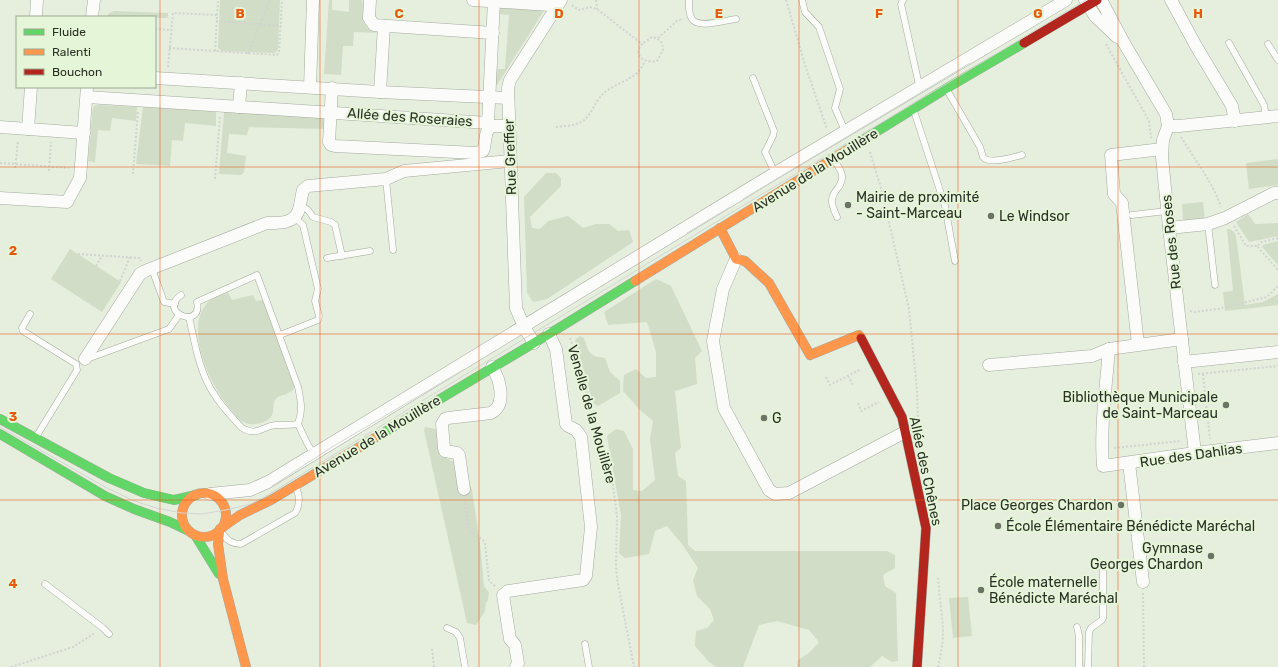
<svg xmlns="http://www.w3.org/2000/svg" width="1278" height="667" viewBox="0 0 1278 667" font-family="Rubik,sans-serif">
<rect width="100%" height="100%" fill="#e6eede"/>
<g fill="#d1ddc6">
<polygon points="220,0 280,0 278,49 276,52 274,53 222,51 218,48"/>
<path d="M329,0H332V10L349,12V0H362C365,9 359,23 369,29C371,31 375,32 378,33L354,32L353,46H343L341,75L324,74Z"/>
<polygon points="501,6 545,9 497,85 495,85 495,69 505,69 509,15 499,14 500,8"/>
<polygon points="114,11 168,13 168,17 166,18 108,17 108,14"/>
<polygon points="97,105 137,107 136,121 112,118 110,131 98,130 95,162 88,161 93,107"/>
<polygon points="143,107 216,111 216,126 185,123 183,141 172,140 170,166 136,164"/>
<polygon points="224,112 324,117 325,120 325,129 249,127 247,135 229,134 227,153 246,156 244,172 241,175 219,174"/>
<polygon points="1278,159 1278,185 1249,189 1246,163"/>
<polygon points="546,173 556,173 561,178 561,186 530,217 532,228 540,229 548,221 568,216 583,228 596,224 609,224 618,231 629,230 633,242 547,299 533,302 527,293 524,197"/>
<polygon points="1203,202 1205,221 1183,223 1182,204"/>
<polygon points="1248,214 1255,224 1259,224 1278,223 1278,236 1249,242 1236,222"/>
<path d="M1227,229C1232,229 1234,231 1236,236L1245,305L1263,302L1278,294V305L1225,311L1223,292L1233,291Z"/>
<polygon points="1278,241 1278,265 1262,247 1263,245"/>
<polygon points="70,249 121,282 102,312 51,279"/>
<polygon points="656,279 671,286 702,351 695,358 697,384 675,391 681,448 675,453 678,476 686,481 688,545 695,551 887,551 895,555 895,568 883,575 885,586 896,593 898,661 892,662 882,656 870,667 797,667 798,660 809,653 819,642 809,630 777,621 759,625 743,667 716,667 709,662 695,646 696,631 707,628 714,620 710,609 697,596 693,580 698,568 682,544 667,526 655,531 649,554 625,558 619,553 621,515 607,436 616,429 624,431 633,449 633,490 642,491 655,480 650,439 653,421 640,410 623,391 624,375 636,369 646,378 656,377 656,352 647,322 608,325 604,312"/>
<path d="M228,292L232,300L253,295L256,301L263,300L294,386C294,396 277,393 274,402C273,407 274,412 271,417C268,420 265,422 261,423C256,424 251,425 246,423C240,421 236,416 232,411C212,389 183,331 207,303C212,298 222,295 228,292Z"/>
<path d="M580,336L584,338C589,353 589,356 605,358L610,372L620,381V393L598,406L593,403L575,340Z"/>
<polygon points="425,427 436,429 445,457 453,462 469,482 472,490 480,544 484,586 489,593 488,600 486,603 485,611 476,625 467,623 424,430"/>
<polygon points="968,597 972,636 953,638 949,598"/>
</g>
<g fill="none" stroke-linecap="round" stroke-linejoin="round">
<g stroke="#a4aa9e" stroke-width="7">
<g id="lane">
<path d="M689,0C689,6 688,13 692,19C698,29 726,20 736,19"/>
<polyline points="802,0 805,12 819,27 840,89 835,108 845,131"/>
<polyline points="903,0 901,4 919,85 921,87"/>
<polyline points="1229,43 1264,105 1266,117"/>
<polyline points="1268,44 1278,60"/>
<polyline points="753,78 774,131 773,136 765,152 775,173"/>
<path d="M947,90L980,147C981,150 982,154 983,157C989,165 1013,157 1022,155"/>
<polyline points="914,111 945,206 955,261"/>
<path d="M834,160C841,170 846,177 838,188C835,191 833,195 832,199C831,205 835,212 837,217"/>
<polyline points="386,179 393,250"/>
<polyline points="300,205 308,210 313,217 331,222 335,225 342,256"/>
<polyline points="1132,215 1167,211"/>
<polyline points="1208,224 1215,285"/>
<polyline points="327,258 370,251"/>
<polyline points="152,269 164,302 175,304"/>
<path d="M181,295C157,313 203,330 197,302L257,275L298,387C301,402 303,409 298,424L307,443L314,455"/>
<polyline points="30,314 22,328 23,331 76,364 77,370 36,437"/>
<path d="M189,317C195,343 199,372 214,394C221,406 232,417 242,428C259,437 261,426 276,425C283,425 291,425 298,424"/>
<polyline points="280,335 318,320 319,316 315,301 318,289 303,225 294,217"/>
<polyline points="87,359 169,329 179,315"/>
<path d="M223,534C227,541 233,544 241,544L295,513C300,506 300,495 296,488"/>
<polyline points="45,584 103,628 109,634"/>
<polyline points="1077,627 1079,636 1079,667"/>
<polyline points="447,628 456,632 460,638 465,667"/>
<polyline points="585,644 589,667"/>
<polyline points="1088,667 1089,632 1091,628 1102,620 1103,618 1103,568"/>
</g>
</g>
<g stroke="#a4aa9e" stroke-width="13">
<g id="street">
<polyline points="370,0 369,18 374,25 493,33"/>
<polyline points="473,0 550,5 556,8"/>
<polyline points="1085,0 1095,16 1117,37"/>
<polyline points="1101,0 1124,43 1166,114 1168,126 1163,140 1162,157 1169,228 1195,453"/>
<polyline points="1171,0 1196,46 1232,106 1235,121"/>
<polyline points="36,17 37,0"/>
<polyline points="92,17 94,0"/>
<polyline points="155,78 380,92 508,98"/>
<polyline points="310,87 313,0"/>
<path d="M332,88L329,142L331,145L335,146L476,153L483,151C487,140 483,135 491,126"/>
<polyline points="380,92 384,26"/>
<polyline points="87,97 488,123 491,126 509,126"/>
<polyline points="239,107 241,83"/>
<polyline points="488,123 494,1"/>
<polyline points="1168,126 1179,126 1278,116"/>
<polyline points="0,127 84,133"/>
<polyline points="28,129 31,87"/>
<polyline points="0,198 67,202 80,178 87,87"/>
<polyline points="1169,228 1208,224 1225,218 1274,193 1278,193"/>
<polyline points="736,259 723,289 713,341 724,408 769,490 775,494 789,493 905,432"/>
<polyline points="534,343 524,327 516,308 508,88 510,80 561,0"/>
<polyline points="1138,344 1122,203 1114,194 1111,155 1162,149"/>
<path d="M1109,349C1106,387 1100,428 1103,466L1195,453L1278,443"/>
<path d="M85,359L140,274L145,271L267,223C277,223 293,224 298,212C301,205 301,196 303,190L308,186L386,179L404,171L510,161"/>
<polyline points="1184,362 1278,352"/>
<polyline points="989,365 1092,356 1109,349 1182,339"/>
<polyline points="1129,463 1143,582"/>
<path d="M464,489L459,455L457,453L445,451L444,448L442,424L445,419L448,418L491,413C507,405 500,379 492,367"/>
<polyline points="210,494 250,490 268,482 775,173 1066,0"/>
<polyline points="516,667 518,663 515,645 510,639 503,595 508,591 583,580 586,576 591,527 581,437 576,430 568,426 566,424 556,349 549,334"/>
</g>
</g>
<g stroke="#a4aa9e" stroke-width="10">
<g id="fast">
<polyline points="847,150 947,88 1024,43"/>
<polyline points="0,419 109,478 144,493 174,500 196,495"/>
<polyline points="0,434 105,496 134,509 170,522 189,531"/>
<polyline points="378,436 549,334 635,281"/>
<polyline points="195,535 219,574"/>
</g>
</g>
<g stroke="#a4aa9e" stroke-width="10">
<g id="slow">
<polyline points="720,228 736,259 745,261 769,283 810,355 859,335 861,338"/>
<polyline points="635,281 847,150"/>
<circle cx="204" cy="515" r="22"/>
<polyline points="220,529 240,515 271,500 378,436"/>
<polyline points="220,529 218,544 223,579 246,667"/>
</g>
</g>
<g stroke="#a4aa9e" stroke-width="10">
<g id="jam">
<polyline points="1024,43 1097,0"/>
<polyline points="861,338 902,417 926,528 917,667"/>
</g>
</g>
<g stroke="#d2d4d0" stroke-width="2" stroke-dasharray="2 2" stroke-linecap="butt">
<polyline points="596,0 597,9"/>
<polyline points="786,0 806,68 827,129"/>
<path d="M572,5L579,10L590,7L597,9L642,44C641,46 639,47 639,49C636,60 650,63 657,61L663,50C663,42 660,39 652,37L642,44"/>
<polyline points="216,21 281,26"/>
<polyline points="155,29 171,30"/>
<polyline points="658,38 677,21 682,19"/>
<polyline points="1106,44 1149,121 1151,138"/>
<polyline points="169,48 277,55 279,52 282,0"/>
<polyline points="215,51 218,0"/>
<polyline points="248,54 270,0"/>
<polyline points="168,67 173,13 217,15"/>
<path d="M556,127C565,126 575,126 583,121C592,114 595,101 604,93C613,85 632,79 638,72C641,69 643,65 645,61"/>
<path d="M1181,137C1195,160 1212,181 1221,207"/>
<polyline points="870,152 881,188 909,309 917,390 918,420"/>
<polyline points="0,163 69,168"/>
<polyline points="15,168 18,141"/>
<polyline points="49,171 51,142"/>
<polyline points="133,174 138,111"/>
<polyline points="215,179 220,117"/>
<polyline points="1234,226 1246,246 1257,246"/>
<polyline points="1278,238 1262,242 1257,246 1278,270"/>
<polyline points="78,254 140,258 141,261"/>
<polyline points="96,266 102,256"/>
<polyline points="120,281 130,257"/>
<polyline points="1190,311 1194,312 1218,309 1267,297 1278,286"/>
<polyline points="570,338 574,349 612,478 617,516 616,564 617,579 634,667"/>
<polyline points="1198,374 1278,366"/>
<polyline points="1203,374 1210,439"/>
<polyline points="848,376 853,385"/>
<polyline points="826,377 830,385 861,369"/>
<polyline points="858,403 861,411 879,402"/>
<polyline points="1114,448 1181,441"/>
<path d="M465,499C466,507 466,525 470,531C475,535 481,537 485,543L489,581L495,586"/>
<polyline points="1143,593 1144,667"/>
<polyline points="432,649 434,667"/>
<polyline points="11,667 73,647 95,633"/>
<path d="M938,667C941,655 943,643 943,630C942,612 939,595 938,577"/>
</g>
<use href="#lane" stroke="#fbfcfa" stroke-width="6"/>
<use href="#street" stroke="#fbfcfa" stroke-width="12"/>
<use href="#fast" stroke="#63d668" stroke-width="9"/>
<use href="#slow" stroke="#ff974d" stroke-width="9"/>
<use href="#jam" stroke="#b3261e" stroke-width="9"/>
<g stroke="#d3d6d1" stroke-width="1">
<polyline points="743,199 970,63"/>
<polyline points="687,233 730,207"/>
<polyline points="0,427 105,487 132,500 156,508 182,513 202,514 231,509 250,504 266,496 734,211 1086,0"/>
<polyline points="272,486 332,447 463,370"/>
</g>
</g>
<path fill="none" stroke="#e8590c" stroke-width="1" stroke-opacity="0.55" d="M160,0V667M320,0V667M479,0V667M639,0V667M799,0V667M958,0V667M1118,0V667M0,167H1278M0,334H1278M0,500H1278"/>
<g fill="#6c7366" stroke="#e5f5d7" stroke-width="1.5">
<circle cx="848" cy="205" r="4"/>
<circle cx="991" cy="216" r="4"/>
<circle cx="1226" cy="405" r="4"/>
<circle cx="764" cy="418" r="4"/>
<circle cx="1121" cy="505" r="4"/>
<circle cx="998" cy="526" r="4"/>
<circle cx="1211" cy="556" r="4"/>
<circle cx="981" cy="590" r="4"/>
</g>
<g text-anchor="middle" stroke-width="4" stroke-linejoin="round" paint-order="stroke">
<g font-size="14" fill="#2b3126" stroke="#e5f5d7">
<text transform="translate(410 117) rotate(4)" y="5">Allée des Roseraies</text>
<text transform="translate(510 157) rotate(-92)" y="5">Rue Greffier</text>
<text transform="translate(815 170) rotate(-32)" y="5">Avenue de la Mouillère</text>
<text transform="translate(1171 242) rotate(-96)" y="5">Rue des Roses</text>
<text transform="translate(592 414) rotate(74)" y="5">Venelle de la Mouillère</text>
<text transform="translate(377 436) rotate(-31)" y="5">Avenue de la Mouillère</text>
<text transform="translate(1191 455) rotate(-8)" y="5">Rue des Dahlias</text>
<text transform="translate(926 471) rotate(78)" y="5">Allée des Chênes</text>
</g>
<g font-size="14" fill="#2b3126" stroke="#e5f5d7" text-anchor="start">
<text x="856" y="202">Mairie de proximité<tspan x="856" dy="16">- Saint-Marceau</tspan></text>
<text x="999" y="221">Le Windsor</text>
<text x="1218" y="402" text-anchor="end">Bibliothèque Municipale<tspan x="1218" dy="16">de Saint-Marceau</tspan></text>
<text x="772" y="423">G</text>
<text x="1113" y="510" text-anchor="end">Place Georges Chardon</text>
<text x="1006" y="531">École Élémentaire Bénédicte Maréchal</text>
<text x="1203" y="553" text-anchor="end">Gymnase<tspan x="1203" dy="16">Georges Chardon</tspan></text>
<text x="989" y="587">École maternelle<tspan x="989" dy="16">Bénédicte Maréchal</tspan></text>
</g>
</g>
<g font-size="13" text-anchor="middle" font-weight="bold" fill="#e8590c" stroke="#e5f5d7" stroke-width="4" stroke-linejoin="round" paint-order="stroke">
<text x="240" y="18">B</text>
<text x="399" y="18">C</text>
<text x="559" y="18">D</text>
<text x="719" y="18">E</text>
<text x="879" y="18">F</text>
<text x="1038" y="18">G</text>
<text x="1198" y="18">H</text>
<text x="13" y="255">2</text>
<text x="13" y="421">3</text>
<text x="13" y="588">4</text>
</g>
<rect x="16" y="16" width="140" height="72" fill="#e5f5d7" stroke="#9ba790"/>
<rect x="24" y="29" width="20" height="6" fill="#63d668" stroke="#9ba790"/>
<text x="52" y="36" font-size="12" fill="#2b3126">Fluide</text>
<rect x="24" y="49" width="20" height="6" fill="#ff974d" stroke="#9ba790"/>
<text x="52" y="56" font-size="12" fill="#2b3126">Ralenti</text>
<rect x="24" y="69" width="20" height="6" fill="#b3261e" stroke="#9ba790"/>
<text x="52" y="76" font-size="12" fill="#2b3126">Bouchon</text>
</svg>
